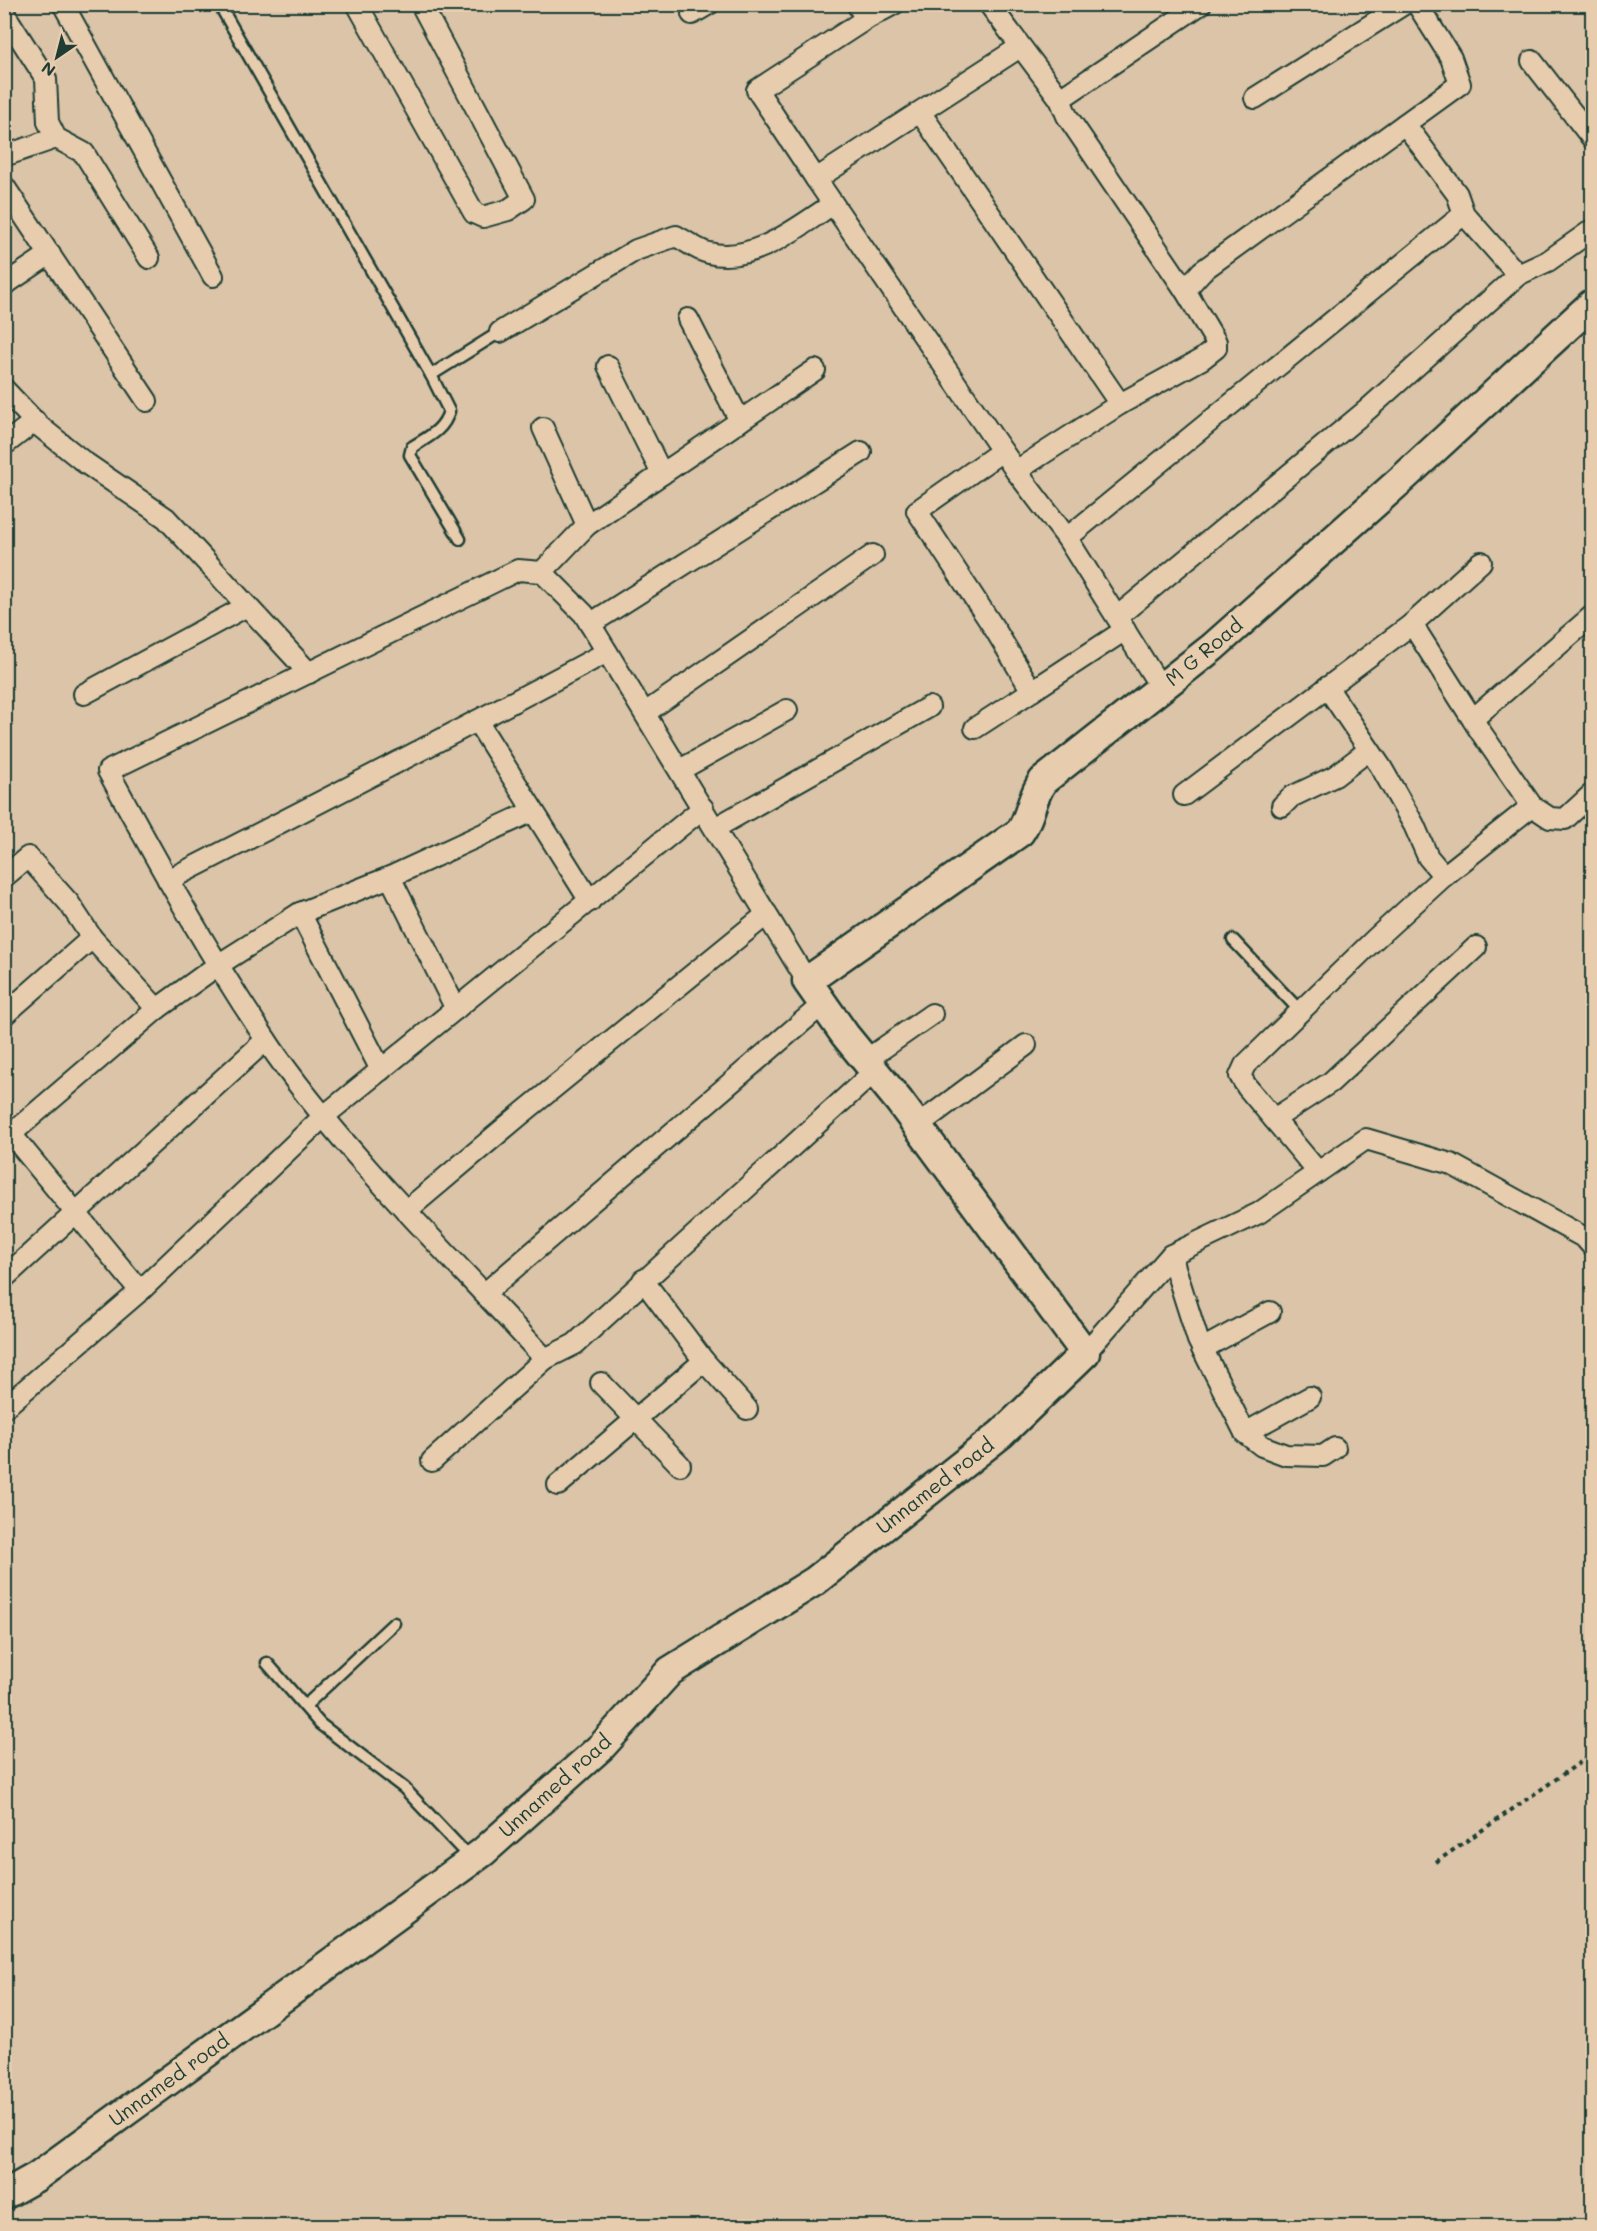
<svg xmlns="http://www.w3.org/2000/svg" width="1597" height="2231" viewBox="0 0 1597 2231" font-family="Mali,sans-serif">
<rect width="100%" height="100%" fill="#dbc4a7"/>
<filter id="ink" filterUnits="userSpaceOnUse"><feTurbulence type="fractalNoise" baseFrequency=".0167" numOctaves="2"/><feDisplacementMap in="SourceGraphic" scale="12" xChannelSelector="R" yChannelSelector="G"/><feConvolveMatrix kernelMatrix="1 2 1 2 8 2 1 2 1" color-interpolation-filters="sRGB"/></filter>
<g filter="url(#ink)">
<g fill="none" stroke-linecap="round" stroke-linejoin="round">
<g stroke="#1f3d34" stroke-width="15">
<g id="lane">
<polyline points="219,4 431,375 500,332"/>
<path d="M431,375L449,411C444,430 428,437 412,447L410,455L460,539"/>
<polyline points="1233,940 1301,1012"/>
<polyline points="267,1663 320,1724 404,1788 472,1860"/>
<polyline points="305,1706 394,1623"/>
</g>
</g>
<g stroke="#1f3d34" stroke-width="24">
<g id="street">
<polyline points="63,4 213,276"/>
<polyline points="357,4 474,213 483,217 508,210 524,199 421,4"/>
<polyline points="857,4 866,19 894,4"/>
<polyline points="989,4 1060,99 1067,116 1185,290 1216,342 1216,348 1202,359 1120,404 1016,471"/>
<polyline points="4,13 46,79 48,122 56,138 84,153 149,258"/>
<polyline points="692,14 709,4"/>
<polyline points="1020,47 816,179 1016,471 1067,538 1161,688"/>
<polyline points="1532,61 1592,138"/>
<polyline points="1255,98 1404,4"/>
<polyline points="1060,99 1201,4"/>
<polyline points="920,112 1120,404"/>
<polyline points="1405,124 1457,194 1464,214 1518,275 1548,261 1592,230"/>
<polyline points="4,156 56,138"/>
<polyline points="816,179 757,90 866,19"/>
<polyline points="4,186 147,401"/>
<polyline points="4,285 50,254"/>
<polyline points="1185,290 1202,271 1460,84 1451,58 1417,4"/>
<polyline points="688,319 740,421"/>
<path d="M500,332L636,250L676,236C686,241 698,251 709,253C753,264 798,227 833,204"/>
<polyline points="608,366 662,474"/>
<polyline points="4,389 38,425 84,462 166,518 309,673"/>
<polyline points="543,428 587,525"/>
<polyline points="4,445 35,421"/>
<polyline points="1002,451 917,511 996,631 1032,691 1125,630"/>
<polyline points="1067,538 1464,214"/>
<polyline points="542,572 587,525 815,370"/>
<polyline points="1117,617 1367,410 1518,275"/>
<polyline points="590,624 861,452"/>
<polyline points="1412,624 1480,731 1532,806 1550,818 1565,819 1592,794"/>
<polyline points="1327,687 1381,767 1414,825 1428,857 1444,876"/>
<polyline points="84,694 247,606"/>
<polyline points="645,713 873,555"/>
<polyline points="1473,719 1592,616"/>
<polyline points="477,721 590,901"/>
<polyline points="975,728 1032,691"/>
<polyline points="680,770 787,710"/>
<polyline points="1184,795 1412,624 1481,562"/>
<polyline points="1282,806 1291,797 1335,776 1369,750"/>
<polyline points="715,828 929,707"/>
<polyline points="4,877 28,857 69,903 92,938 157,1009 4,1140"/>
<polyline points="390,877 456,1009"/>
<path d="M168,880C315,805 462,730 607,652"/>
<polyline points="300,913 381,1070"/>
<path d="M807,981L584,614L542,572L518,570L108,771C151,850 194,928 242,1003C254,1021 265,1039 277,1056C356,1166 454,1259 545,1359L575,1344L875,1071"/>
<polyline points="157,1009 218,965 300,913 390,877 533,811"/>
<polyline points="4,1015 92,938"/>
<polyline points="866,1060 932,1014"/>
<polyline points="1274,1119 1331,1082 1476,947"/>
<polyline points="917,1126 1026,1045"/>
<polyline points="11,1134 140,1291"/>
<polyline points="1318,1172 1247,1087 1240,1076 1245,1065 1375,939 1444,876 1532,806"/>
<polyline points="406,1211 520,1115 767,914"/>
<polyline points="1171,1255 1198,1340 1245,1433 1262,1446 1286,1455 1323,1456 1335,1448"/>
<polyline points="4,1278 266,1040"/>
<polyline points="643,1280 704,1361 747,1409"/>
<polyline points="485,1293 823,1004"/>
<polyline points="1202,1349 1270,1312"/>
<polyline points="1085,1353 1171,1255 1259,1213 1366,1139 1451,1164 1585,1238 1592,1246"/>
<polyline points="601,1383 680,1465"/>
<polyline points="4,1408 140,1291 324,1116 703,808"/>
<polyline points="1245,1433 1310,1397"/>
<polyline points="432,1461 545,1359"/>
<polyline points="558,1485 704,1361"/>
</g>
</g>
<g stroke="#1f3d34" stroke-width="33">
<path id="secondary" d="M4,2195L36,2177L483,1852L602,1746L670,1671L815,1581L1001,1434L1085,1353L899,1101L845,1035L807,981L1020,832C1031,817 1031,797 1043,781L1213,647L1402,479L1592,304"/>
</g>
<polyline stroke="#1f3d34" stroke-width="4" stroke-dasharray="4.5 4.5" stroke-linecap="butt" points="1436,1862 1585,1759 1592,1759"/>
<use href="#lane" stroke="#e7cdae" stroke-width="10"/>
<use href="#street" stroke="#e7cdae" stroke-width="20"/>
<use href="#secondary" stroke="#e7cdae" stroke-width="28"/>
</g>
</g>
<g text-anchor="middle" stroke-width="6" stroke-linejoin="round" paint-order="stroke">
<g font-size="20" fill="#1f3d34" stroke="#e7cdae">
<text transform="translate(1204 652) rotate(-40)" y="7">M G Road</text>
<text transform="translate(935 1486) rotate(-38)" y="7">Unnamed road</text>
<text transform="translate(555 1786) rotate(-42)" y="7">Unnamed road</text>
<text transform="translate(169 2080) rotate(-36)" y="7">Unnamed road</text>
</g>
</g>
<rect width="1597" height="2231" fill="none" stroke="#e7cdae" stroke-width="24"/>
<rect x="12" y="12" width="1573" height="2207" fill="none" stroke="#1f3d34" stroke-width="2" filter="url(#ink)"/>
<g transform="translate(57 57) rotate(215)" stroke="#e7cdae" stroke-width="4.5" paint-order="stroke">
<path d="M0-4.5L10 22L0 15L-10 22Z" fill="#1f3d34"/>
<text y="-9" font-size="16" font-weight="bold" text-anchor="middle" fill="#1f3d34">N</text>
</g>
</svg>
